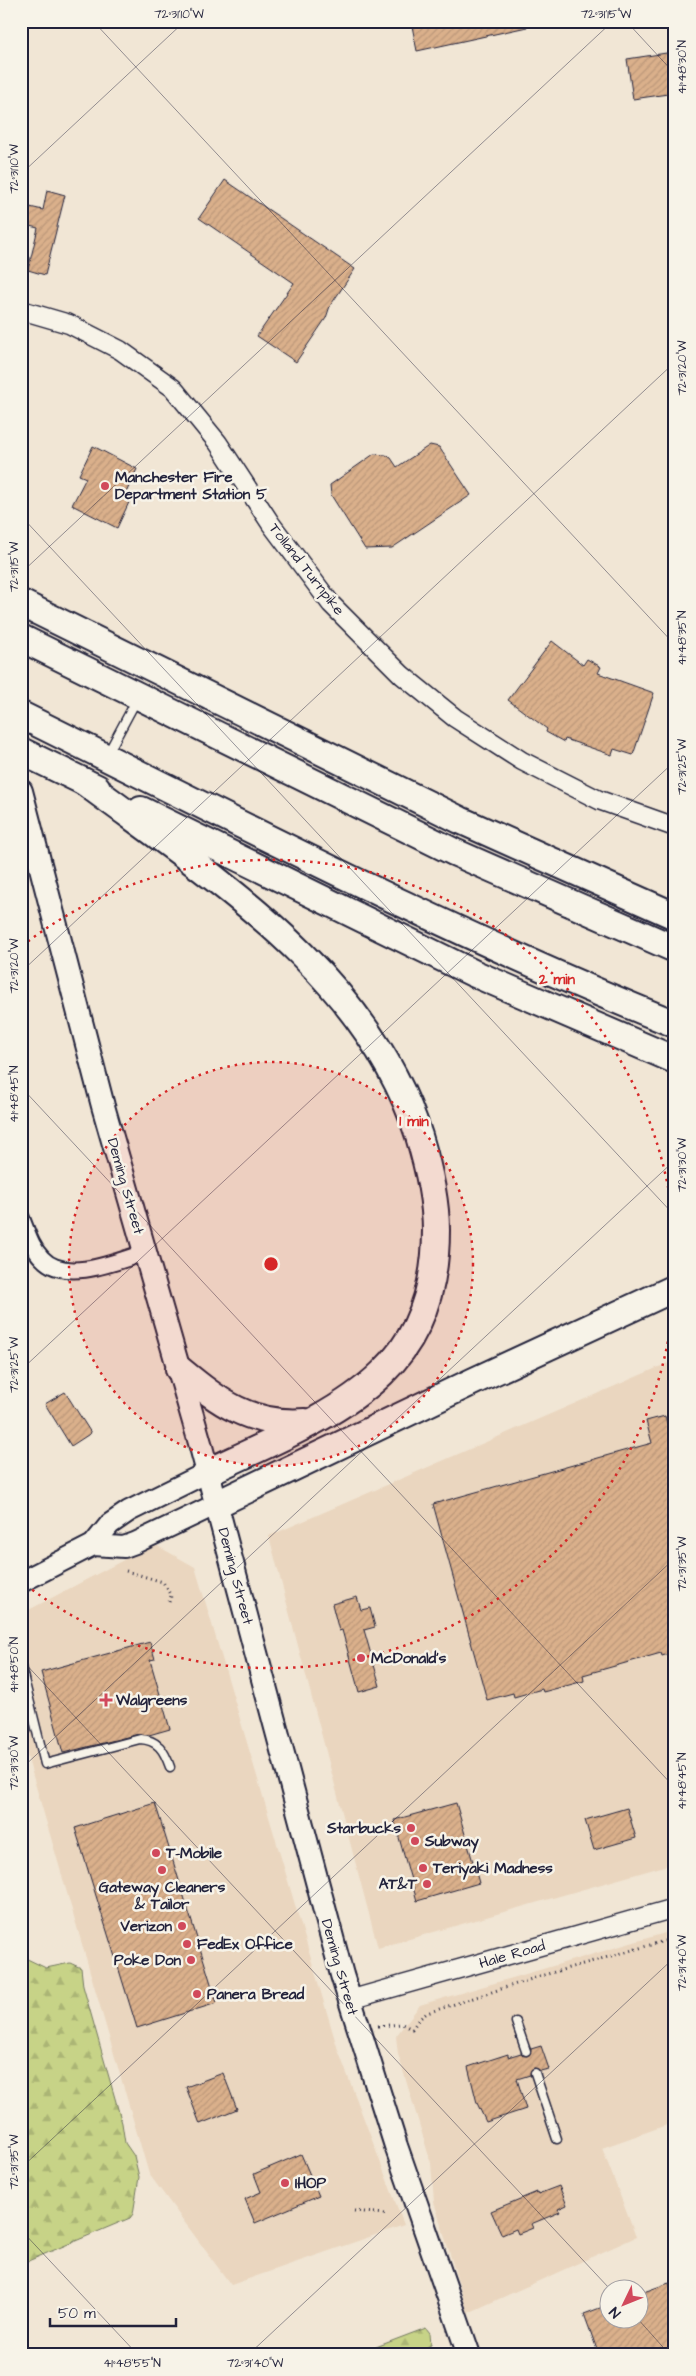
<svg xmlns="http://www.w3.org/2000/svg" width="696" height="2376" viewBox="0 0 696 2376" font-family="'Architects Daughter',sans-serif">
<defs>
<pattern id="forest-firs" width="22" height="20" patternUnits="userSpaceOnUse" patternTransform="scale(1.25)"><rect width="22" height="20" fill="#c7d387"/><path d="M5 1l3.5 6h-7zM16 11l3.5 6h-7z" fill="#abb575"/></pattern>
<pattern id="building-hatch" width="6" height="6" patternUnits="userSpaceOnUse" patternTransform="scale(1.25)"><rect width="6" height="6" fill="#dab08b"/><path d="M-1 1l2-2M0 6l6-6M5 7l2-2" fill="none" stroke="#bb9779"/></pattern>
</defs>
<rect width="100%" height="100%" fill="#f1e6d5"/>
<filter id="ink" filterUnits="userSpaceOnUse"><feTurbulence type="fractalNoise" baseFrequency=".02" numOctaves="2"/><feDisplacementMap in="SourceGraphic" scale="10" xChannelSelector="R" yChannelSelector="G"/><feConvolveMatrix kernelMatrix="1 2 1 2 8 2 1 2 1" color-interpolation-filters="sRGB"/></filter>
<g filter="url(#ink)">
<g fill="#ead6bf">
<polygon points="675,1360 675,1863 378,1948 269,1536"/>
<polygon points="154,1544 195,1567 338,2050 404,2225 231,2285 149,2174 21,1735 21,1614"/>
<polygon points="675,1930 675,2122 602,2148 636,2237 468,2313 434,2202 431,2163 398,2054 396,2036 420,2005"/>
</g>
<g fill="url(#forest-firs)" stroke="#747a61">
<polygon points="21,1956 46,1968 70,1963 81,1968 83,1986 122,2123 125,2143 134,2156 139,2177 133,2214 130,2218 21,2264"/>
<polygon points="426,2328 430,2333 431,2345 412,2355 355,2355"/>
</g>
<g fill="url(#building-hatch)" stroke="#22223b">
<polygon points="411,21 527,21 527,27 417,51"/>
<polygon points="673,52 675,93 633,99 627,59"/>
<polygon points="225,180 355,269 330,306 326,318 296,362 257,336 294,283 199,218"/>
<polygon points="47,190 65,195 45,275 28,270 38,228 21,224 21,205 43,210"/>
<polygon points="430,445 439,447 471,495 392,548 365,549 331,495 330,485 374,454 386,455 391,458 397,467"/>
<polygon points="93,446 137,469 125,495 131,498 117,528 72,505 86,478 79,475"/>
<polygon points="552,641 583,665 587,659 601,667 598,673 654,693 633,755 614,749 612,755 565,739 564,742 546,732 547,729 508,700"/>
<polygon points="65,1392 91,1433 71,1446 45,1404"/>
<polygon points="665,1416 675,1451 675,1652 662,1656 661,1653 583,1675 584,1681 543,1692 542,1689 514,1697 513,1693 487,1700 433,1504 652,1443 646,1421"/>
<polygon points="357,1597 361,1610 370,1608 375,1627 364,1630 380,1686 359,1692 342,1630 339,1631 332,1604"/>
<polygon points="150,1642 155,1659 150,1660 170,1729 149,1735 139,1734 63,1753 41,1672"/>
<polygon points="155,1803 217,2003 137,2028 75,1828"/>
<polygon points="456,1803 479,1883 417,1901 394,1820"/>
<polygon points="627,1808 636,1838 594,1850 585,1820"/>
<polygon points="541,2046 549,2069 540,2071 534,2068 530,2075 517,2079 526,2109 486,2122 477,2103 468,2067 508,2054 508,2057 521,2053 527,2056 531,2049"/>
<polygon points="223,2073 237,2109 200,2124 186,2087"/>
<polygon points="301,2154 319,2196 255,2223 245,2199 261,2192 254,2174"/>
<polygon points="559,2186 567,2205 558,2209 560,2212 531,2224 533,2228 518,2234 516,2229 502,2235 491,2211 537,2192 538,2194"/>
<polygon points="669,2283 671,2288 675,2287 675,2355 615,2355 613,2350 599,2355 584,2314 608,2305 608,2318 638,2318 638,2294"/>
</g>
<g fill="none" stroke-linecap="round" stroke-linejoin="round">
<g stroke="#22223b" stroke-width="11">
<g id="service">
<polyline points="108,753 137,699"/>
<path d="M21,1667L45,1764L140,1739C158,1740 164,1750 170,1767"/>
<polyline points="516,2022 526,2051"/>
<polyline points="535,2073 557,2139"/>
</g>
</g>
<g stroke="#22223b" stroke-width="19">
<path id="minor" d="M21,1217C27,1231 31,1247 42,1258C65,1284 118,1261 146,1252"/>
</g>
<g stroke="#22223b" stroke-width="21">
<g id="tertiary">
<polyline points="21,310 69,324 120,350 173,388 218,443 271,524 331,604 402,675 455,718 522,761 599,800 675,827"/>
<polyline points="349,2000 675,1908"/>
</g>
</g>
<g stroke="#22223b" stroke-width="24">
<g id="secondary">
<polyline points="93,1545 124,1547 135,1543 217,1504"/>
<polyline points="21,1582 93,1545 110,1524 129,1511 208,1472"/>
</g>
</g>
<g stroke="#22223b" stroke-width="26">
<polyline id="primary" points="21,791 103,1106 200,1443 342,1975 396,2146 469,2355"/>
</g>
<g stroke="#22223b" stroke-width="30">
<g id="motorway">
<polyline points="21,603 460,820 675,916"/>
<polyline points="21,638 454,852 675,949"/>
<path d="M21,715C237,822 451,934 675,1024"/>
<polyline points="21,751 97,788"/>
<path d="M83,781C213,878 367,973 419,1136C428,1166 436,1198 436,1230C436,1283 422,1335 382,1373C337,1417 264,1445 208,1472"/>
<polyline points="141,810 473,973 675,1060"/>
<path d="M179,1369C219,1402 250,1426 305,1422"/>
<polyline points="217,1504 474,1381 675,1288"/>
</g>
</g>
<g stroke="#22223b" stroke-width="3" stroke-dasharray="1 4" stroke-linecap="butt">
<polyline points="126,1571 163,1582 171,1596 169,1602"/>
<polyline points="378,2026 402,2024 412,2029 419,2019 427,2013 544,1975 675,1938"/>
<polyline points="354,2211 386,2214"/>
</g>
<use href="#service" stroke="#f7f3e8" stroke-width="8"/>
<use href="#minor" stroke="#f7f3e8" stroke-width="15"/>
<use href="#tertiary" stroke="#f7f3e8" stroke-width="18"/>
<use href="#secondary" stroke="#f7f3e8" stroke-width="20"/>
<use href="#primary" stroke="#f7f3e8" stroke-width="22"/>
<use href="#motorway" stroke="#f7f3e8" stroke-width="26"/>
</g>
</g>
<path fill="none" stroke="#22223b" stroke-width="1" stroke-opacity="0.45" d="M93,21L675,645M626,21L675,74M21,174L185,21M21,516L675,1216M21,573L613,21M21,972L675,362M21,1087L675,1788M21,1370L675,761M21,1659L609,2288M21,1769L675,1160M21,2168L675,1558M21,2230L138,2355M637,2318L670,2355M248,2355L675,1957"/>
<circle cx="271" cy="1264" r="202" fill="#d62828" fill-opacity=".12"/>
<g fill="none" stroke="#d62828" stroke-width="2.5" stroke-dasharray="2.5 5">
<circle cx="271" cy="1264" r="202"/>
<path d="M675 1282A404 404 0 0 1 22 1582M22 946A404 404 0 0 1 675 1246"/>
</g>
<g fill="#d1495b" stroke="#f7f3e8" stroke-width="2">
<circle cx="105" cy="486" r="5"/>
<circle cx="361" cy="1658" r="5"/>
<path d="M103.5 1692.5h5v5h5v5h-5v5h-5v-5h-5v-5h5z"/>
<circle cx="411" cy="1828" r="5"/>
<circle cx="415" cy="1841" r="5"/>
<circle cx="156" cy="1853" r="5"/>
<circle cx="423" cy="1868" r="5"/>
<circle cx="162" cy="1870" r="5"/>
<circle cx="427" cy="1884" r="5"/>
<circle cx="182" cy="1926" r="5"/>
<circle cx="187" cy="1944" r="5"/>
<circle cx="191" cy="1960" r="5"/>
<circle cx="197" cy="1994" r="5"/>
<circle cx="285" cy="2183" r="5"/>
</g>
<g text-anchor="middle" stroke-width="5" stroke-linejoin="round" paint-order="stroke">
<g font-size="15" font-weight="bold" fill="#22223b" stroke="#f7f3e8" text-anchor="start">
<text x="115" y="482">Manchester Fire<tspan x="115" dy="17">Department Station 5</tspan></text>
<text x="371" y="1663">McDonald's</text>
<text x="116" y="1705">Walgreens</text>
<text x="401" y="1833" text-anchor="end">Starbucks</text>
<text x="425" y="1846">Subway</text>
<text x="166" y="1858">T-Mobile</text>
<text x="433" y="1873">Teriyaki Madness</text>
<text x="417" y="1889" text-anchor="end">AT&amp;T</text>
<text x="162" y="1892" text-anchor="middle">Gateway Cleaners<tspan x="162" dy="17">&amp; Tailor</tspan></text>
<text x="172" y="1931" text-anchor="end">Verizon</text>
<text x="197" y="1949">FedEx Office</text>
<text x="181" y="1965" text-anchor="end">Poke Don</text>
<text x="207" y="1999">Panera Bread</text>
<text x="295" y="2188">IHOP</text>
</g>
<g font-size="15" fill="#22223b" stroke="#f7f3e8">
<text transform="translate(307 569) rotate(52)" y="5">Tolland Turnpike</text>
<text transform="translate(126 1186) rotate(74)" y="5">Deming Street</text>
<text transform="translate(236 1576) rotate(75)" y="5">Deming Street</text>
<text transform="translate(512 1954) rotate(-16)" y="5">Hale Road</text>
<text transform="translate(340 1967) rotate(74)" y="5">Deming Street</text>
</g>
</g>
<circle cx="271" cy="1264" r="8" fill="#d62828" stroke="#f7f3e8" stroke-width="2.5"/>
<g font-size="15" text-anchor="middle" font-weight="bold" fill="#d62828" stroke="#f7f3e8" stroke-width="5" stroke-linejoin="round" paint-order="stroke">
<text x="557" y="984">2 min</text>
<text x="414" y="1126">1 min</text>
</g>
<rect width="696" height="2376" fill="none" stroke="#f7f3e8" stroke-width="55"/>
<g transform="translate(624 2304) rotate(227)"><circle r="24" fill="#f7f3e8" stroke="#a29fa3"/>
<path d="M0-4L9 19L0 12L-9 19Z" fill="#d1495b"/>
<text y="-8" font-size="14" font-weight="bold" text-anchor="middle" fill="#22223b">N</text>
</g>
<path d="M50 2318v8h126v-8" fill="none" stroke="#22223b" stroke-width="2.5"/>
<text x="58" y="2318" font-size="15" fill="#22223b" stroke="#f7f3e8" stroke-width="4" paint-order="stroke">50 m</text>
<rect x="28" y="28" width="640" height="2320" fill="none" stroke="#22223b" stroke-width="2"/>
<g font-size="12" text-anchor="middle" fill="#22223b">
<text x="179" y="18">72°31'10"W</text>
<text x="606" y="18">72°31'15"W</text>
<text transform="translate(682 67) rotate(-90)" y="4">41°48'30"N</text>
<text transform="translate(14 169) rotate(-90)" y="4">72°31'10"W</text>
<text transform="translate(682 368) rotate(-90)" y="4">72°31'20"W</text>
<text transform="translate(14 567) rotate(-90)" y="4">72°31'15"W</text>
<text transform="translate(682 638) rotate(-90)" y="4">41°48'35"N</text>
<text transform="translate(682 767) rotate(-90)" y="4">72°31'25"W</text>
<text transform="translate(14 966) rotate(-90)" y="4">72°31'20"W</text>
<text transform="translate(14 1094) rotate(-90)" y="4">41°48'45"N</text>
<text transform="translate(682 1165) rotate(-90)" y="4">72°31'30"W</text>
<text transform="translate(14 1365) rotate(-90)" y="4">72°31'25"W</text>
<text transform="translate(682 1564) rotate(-90)" y="4">72°31'35"W</text>
<text transform="translate(14 1665) rotate(-90)" y="4">41°48'50"N</text>
<text transform="translate(14 1763) rotate(-90)" y="4">72°31'30"W</text>
<text transform="translate(682 1781) rotate(-90)" y="4">41°48'45"N</text>
<text transform="translate(682 1963) rotate(-90)" y="4">72°31'40"W</text>
<text transform="translate(14 2162) rotate(-90)" y="4">72°31'35"W</text>
<text x="132" y="2367">41°48'55"N</text>
<text x="255" y="2367">72°31'40"W</text>
</g>
</svg>
